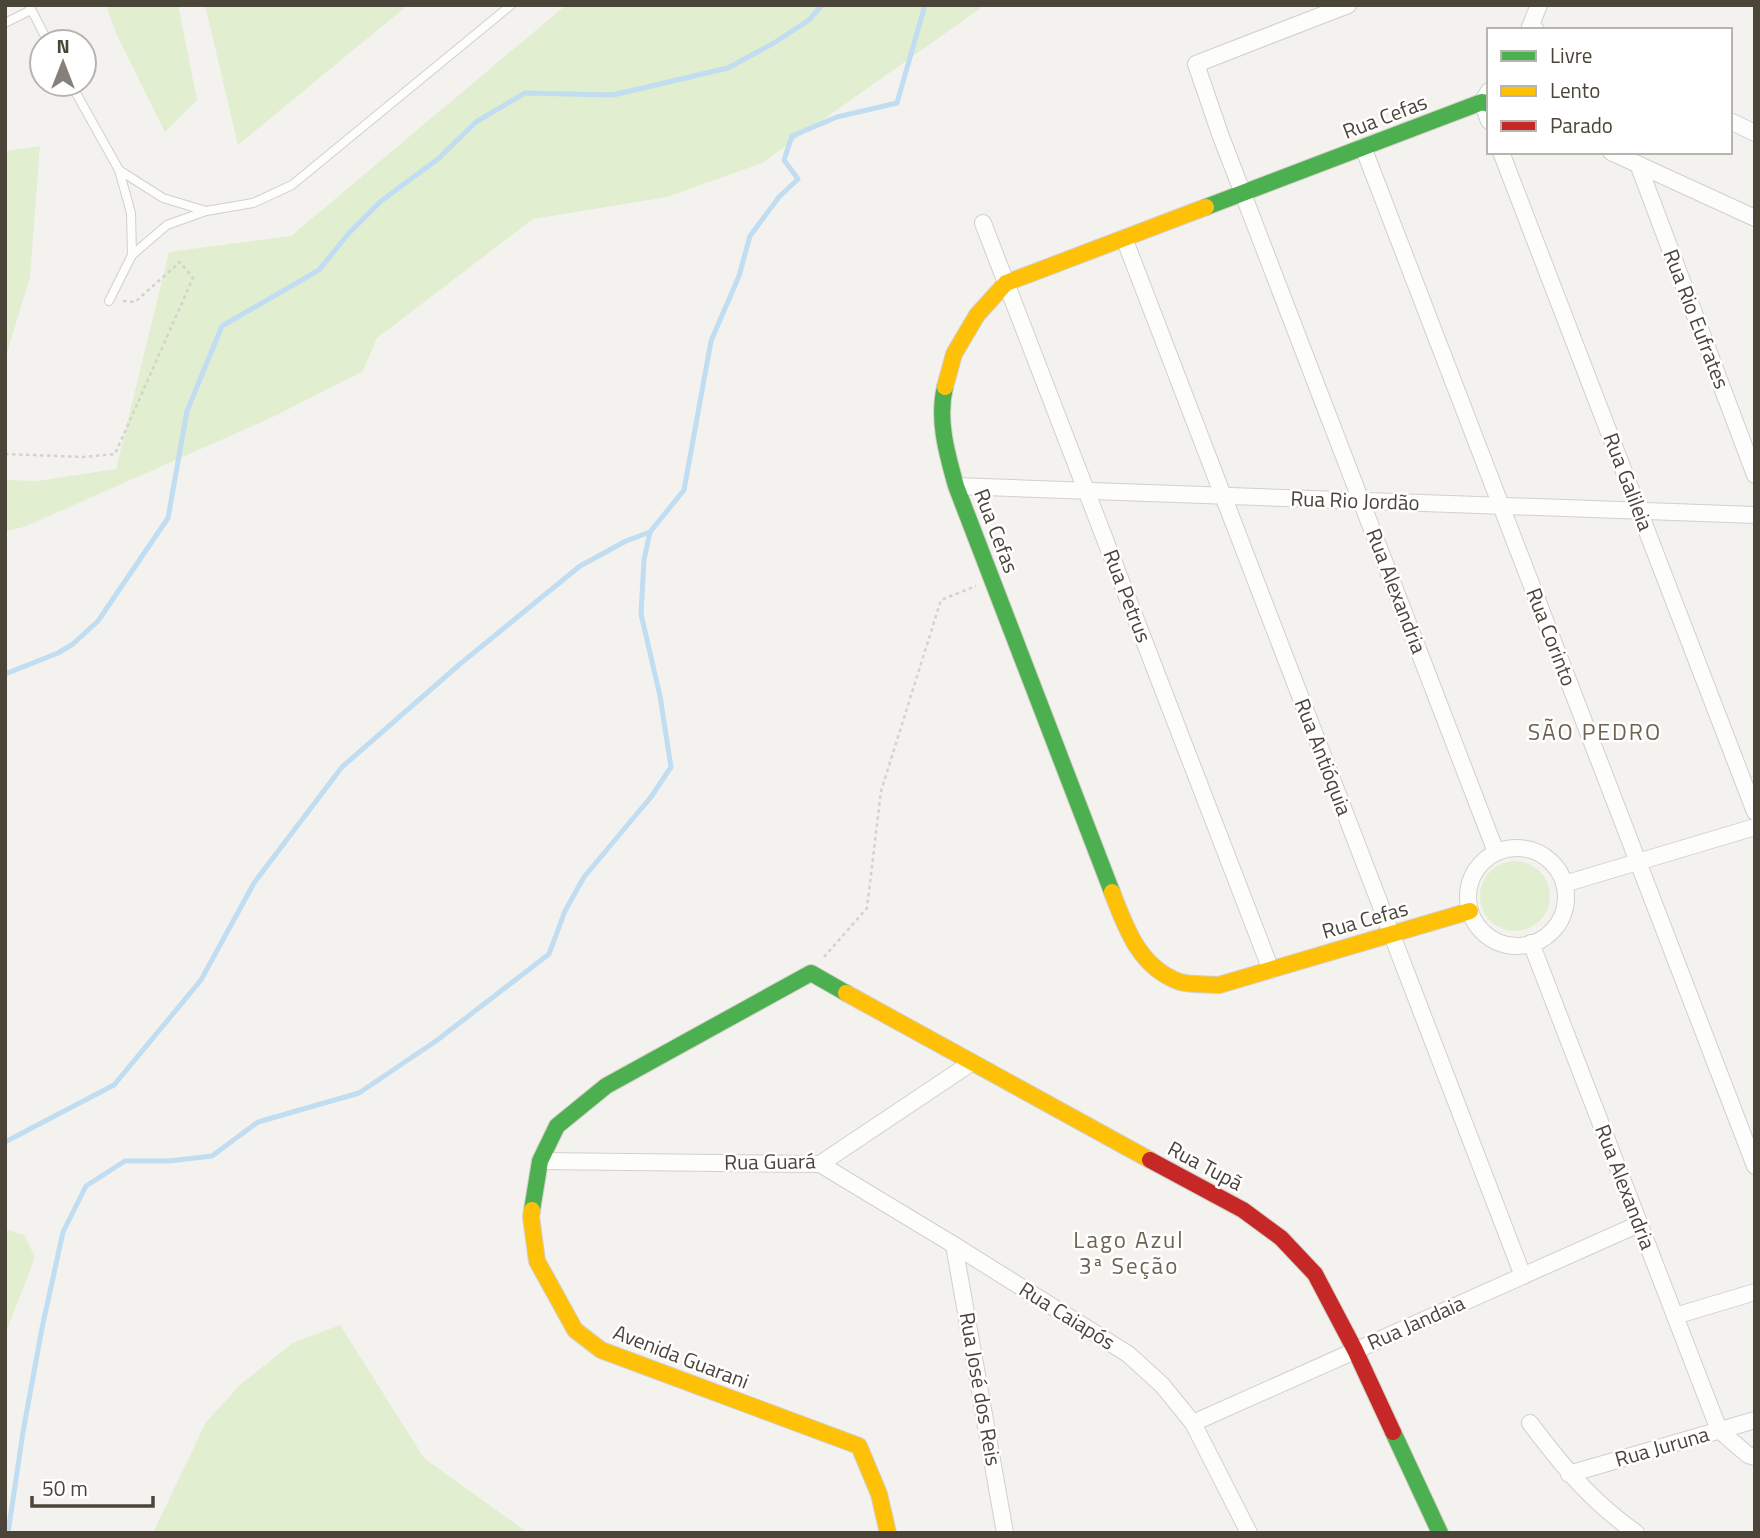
<svg xmlns="http://www.w3.org/2000/svg" width="1760" height="1538" viewBox="0 0 1760 1538" font-family="'Titillium Web',sans-serif">
<rect width="100%" height="100%" fill="#f4f2ee"/>
<g fill="#e1eecf">
<polygon points="106,5 178,5 197,100 165,132 116,33"/>
<polygon points="205,5 408,5 238,145"/>
<polygon points="566,5 985,5 762,163 667,197 533,219 377,338 363,371 275,416 24,527 5,531 5,480 37,481 116,469 169,252 291,236"/>
<polygon points="40,146 30,277 5,359 5,151"/>
<circle cx="1515" cy="896" r="35"/>
<polygon points="5,1229 24,1235 35,1257 5,1335"/>
<polygon points="340,1325 424,1458 528,1533 153,1533 206,1422 241,1384 293,1343"/>
</g>
<g fill="none" stroke-linecap="round" stroke-linejoin="round">
<g stroke="#c0ddf1" stroke-width="5">
<polyline points="5,674 58,653 73,644 98,621 168,518 187,411 222,326 319,270 349,233 381,201 438,159 476,122 525,93 613,95 728,68 774,43 809,20 822,5"/>
<polyline points="5,1142 114,1085 201,980 254,883 342,767 460,664 580,566 626,541 650,532"/>
<polyline points="8,1533 23,1432 42,1328 63,1232 86,1186 125,1161 169,1161 212,1156 258,1122 359,1093 436,1041 549,954 565,911 584,877 651,797 671,767 660,696 641,614 644,560 650,532 684,490 711,341 739,276 750,236 779,197 798,179 784,160 792,136 837,117 897,103 925,5"/>
</g>
<g stroke="#d2d0cb" stroke-width="10">
<g id="lane">
<polyline points="29,5 48,42"/>
<polyline points="5,23 31,10"/>
<polyline points="71,84 119,170 163,198 206,211 253,203 292,185 511,5"/>
<polyline points="119,170 131,213 132,255 167,225 206,211"/>
<polyline points="109,301 132,255"/>
</g>
</g>
<g stroke="#d2d0cb" stroke-width="18">
<g id="street">
<polyline points="1348,5 1196,64 1220,134 1496,852"/>
<polyline points="1536,30 1530,27 1539,5"/>
<polyline points="1489,91 1482,102 1489,121"/>
<polyline points="1730,121 1755,133"/>
<polyline points="1363,147 1755,1166"/>
<polyline points="1501,152 1755,812"/>
<polyline points="1611,152 1755,218"/>
<polyline points="1638,164 1755,475"/>
<polyline points="983,223 1271,970"/>
<polyline points="1124,238 1523,1276"/>
<polyline points="956,486 1755,515"/>
<circle cx="1517" cy="897" r="49"/>
<polyline points="1564,884 1755,827"/>
<polyline points="1531,943 1719,1430 1748,1455 1755,1457"/>
<polyline points="540,1161 820,1164 971,1063"/>
<polyline points="820,1164 954,1245 1128,1354 1162,1385 1193,1423 1249,1533"/>
<polyline points="954,1245 1005,1533"/>
<polyline points="1675,1316 1755,1292"/>
<polyline points="1193,1423 1639,1224"/>
<path d="M1530,1423C1564,1468 1590,1500 1636,1533"/>
<polyline points="1569,1474 1755,1420"/>
</g>
</g>
<g stroke="#d3cfc5" stroke-width="18">
<g id="fast">
<polyline points="1206,207 1482,102 1489,104"/>
<path d="M945,387C937,420 947,454 956,486L1112,892"/>
<polyline points="532,1210 540,1161 557,1126 606,1086 811,973 846,993"/>
<polyline points="1393,1432 1440,1533"/>
</g>
</g>
<g stroke="#d3cfc5" stroke-width="18">
<g id="slow">
<polyline points="945,387 954,354 977,315 1006,283 1206,207"/>
<path d="M1112,892C1126,929 1140,968 1180,982C1191,985 1207,984 1219,985L1470,911"/>
<polyline points="846,993 1150,1160"/>
<polyline points="532,1210 531,1217 537,1261 575,1330 601,1350 859,1446 879,1494 888,1533"/>
</g>
</g>
<g stroke="#d3cfc5" stroke-width="18">
<polyline id="jam" points="1150,1160 1243,1210 1281,1238 1315,1274 1355,1350 1393,1432"/>
</g>
<g stroke="#d3d2cc" stroke-width="2.5" stroke-dasharray="3.5 3.5" stroke-linecap="butt">
<polyline points="5,454 84,457 115,454 193,278 180,262 135,302 122,301"/>
<polyline points="824,957 867,908 881,791 941,600 976,586"/>
</g>
<use href="#lane" stroke="#fdfdfc" stroke-width="8"/>
<use href="#street" stroke="#fdfdfc" stroke-width="16"/>
<use href="#fast" stroke="#4caf50" stroke-width="16"/>
<use href="#slow" stroke="#ffc107" stroke-width="16"/>
<use href="#jam" stroke="#c62828" stroke-width="16"/>
</g>
<g text-anchor="middle" stroke-width="5" stroke-linejoin="round" paint-order="stroke">
<g font-size="21" fill="#4b4439" stroke="#fff">
<text transform="translate(1385 117) rotate(-21)" y="7">Rua Cefas</text>
<text transform="translate(1696 319) rotate(69)" y="7">Rua Rio Eufrates</text>
<text transform="translate(1628 482) rotate(69)" y="7">Rua Galileia</text>
<text transform="translate(1355 501) rotate(2)" y="7">Rua Rio Jordão</text>
<text transform="translate(996 531) rotate(69)" y="7">Rua Cefas</text>
<text transform="translate(1396 591) rotate(69)" y="7">Rua Alexandria</text>
<text transform="translate(1127 596) rotate(69)" y="7">Rua Petrus</text>
<text transform="translate(1551 637) rotate(69)" y="7">Rua Corinto</text>
<text transform="translate(1323 757) rotate(69)" y="7">Rua Antióquia</text>
<text transform="translate(1365 920) rotate(-16)" y="7">Rua Cefas</text>
<text transform="translate(770 1162) rotate(-1)" y="7">Rua Guará</text>
<text transform="translate(1205 1166) rotate(28)" y="7">Rua Tupã</text>
<text transform="translate(1625 1187) rotate(69)" y="7">Rua Alexandria</text>
<text transform="translate(1067 1316) rotate(32)" y="7">Rua Caiapós</text>
<text transform="translate(1416 1323) rotate(-24)" y="7">Rua Jandaia</text>
<text transform="translate(681 1357) rotate(21)" y="7">Avenida Guarani</text>
<text transform="translate(980 1389) rotate(80)" y="7">Rua José dos Reis</text>
<text transform="translate(1662 1447) rotate(-16)" y="7">Rua Juruna</text>
</g>
<g font-size="23" letter-spacing="2" fill="#6e6250" stroke="#fff">
<text x="1595" y="740">SÃO PEDRO</text>
<text x="1129" y="1248">Lago Azul<tspan x="1129" dy="26">3ª Seção</tspan></text>
</g>
</g>
<rect width="1760" height="1538" fill="none" stroke="#4b4439" stroke-width="14"/>
<rect x="1487" y="28" width="245" height="126" fill="#ffffff" stroke="#b7b4b0" stroke-width="2"/>
<rect x="1501" y="51" width="35" height="10" fill="#4caf50" stroke="#b7b4b0" stroke-width="2"/>
<text x="1550" y="63" font-size="21" fill="#4b4439">Livre</text>
<rect x="1501" y="86" width="35" height="10" fill="#ffc107" stroke="#b7b4b0" stroke-width="2"/>
<text x="1550" y="98" font-size="21" fill="#4b4439">Lento</text>
<rect x="1501" y="121" width="35" height="10" fill="#c62828" stroke="#b7b4b0" stroke-width="2"/>
<text x="1550" y="133" font-size="21" fill="#4b4439">Parado</text>
<g transform="translate(63 63)"><circle r="33" fill="#ffffff" stroke="#b7b4b0" stroke-width="2"/>
<path d="M0-5L12 26L0 18L-12 26Z" fill="#868178"/>
<text y="-10" font-size="19" font-weight="bold" text-anchor="middle" fill="#4b4439">N</text>
</g>
<path d="M32 1496v10h121v-10" fill="none" stroke="#4b4439" stroke-width="3.5"/>
<text x="42" y="1496" font-size="21" fill="#4b4439" stroke="#ffffff" stroke-width="5" paint-order="stroke">50 m</text>
</svg>
